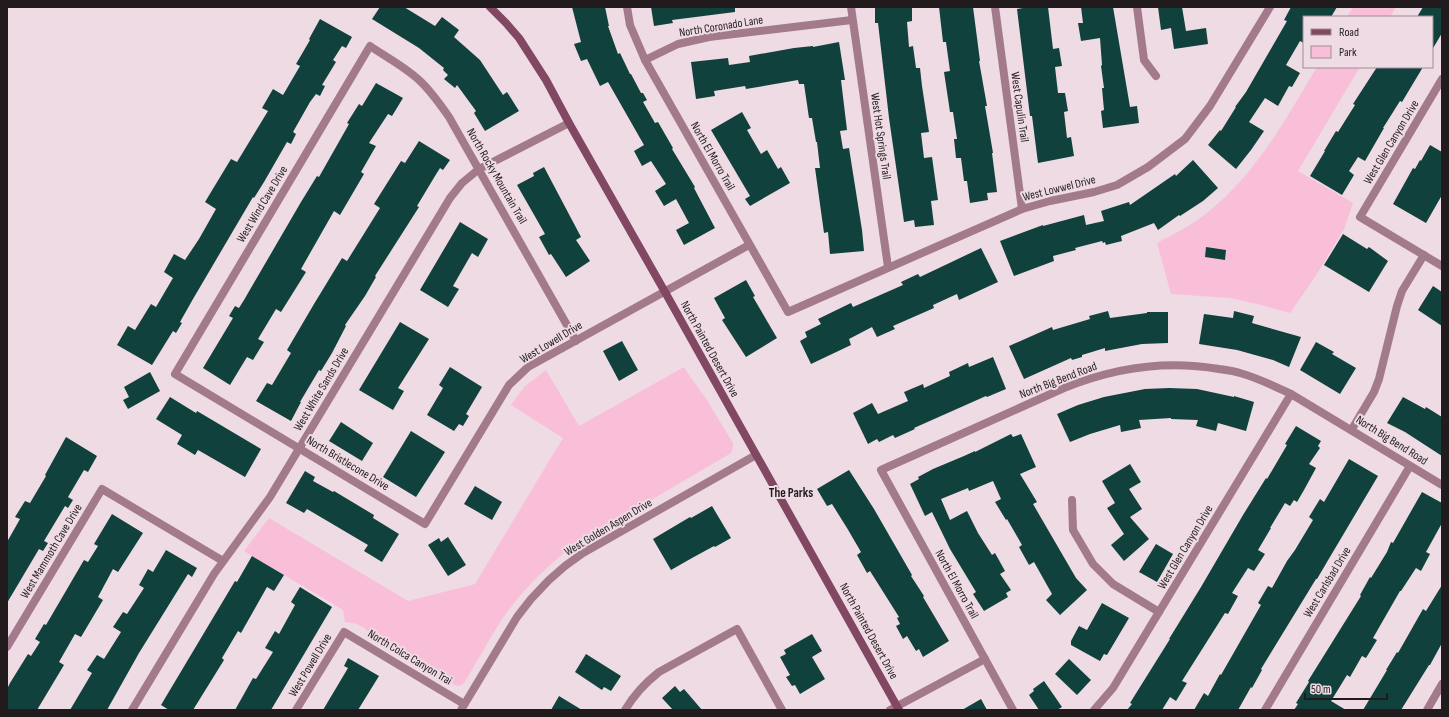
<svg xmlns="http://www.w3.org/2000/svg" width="1449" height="717" viewBox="0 0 1449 717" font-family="'Sofia Sans Condensed',sans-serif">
<rect width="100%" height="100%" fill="#efdbe4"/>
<g fill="#f9bfd8">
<polygon points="1353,7 1396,7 1390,17 1347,17"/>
<path d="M1317,67H1360L1298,171L1353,203L1344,229L1315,277L1290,313L1261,305L1230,298L1171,294L1157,243C1174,234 1192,225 1207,213C1256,174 1285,120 1317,67Z"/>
<path d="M684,367L691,378L705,397L733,443V448L731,453L573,546C550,564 529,583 511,607C493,630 480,658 464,683L460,686L455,685L369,633C363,625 355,623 345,622L343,610L244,551L269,518L408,601L475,584L563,438L511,405L524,387L546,370L579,426Z"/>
</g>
<g fill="#11413c">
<polygon points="380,7 404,7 435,26 442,17 459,30 454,37 480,60 503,95 507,92 519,111 485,131 474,113 476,111 457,85 455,88 444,79 448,75 443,70 444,68 419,48 372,19"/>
<polygon points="572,7 605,7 609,26 608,26 618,54 620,53 630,74 631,74 641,93 643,93 647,100 643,102 655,123 658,122 673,148 672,149 695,187 694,188 715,228 684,245 676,230 689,223 676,199 664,206 655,191 666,184 651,161 642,166 634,151 644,145 608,82 600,86 587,59 581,61 574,44 581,42"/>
<polygon points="651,7 735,7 735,12 672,20 673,23 654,26"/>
<polygon points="875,7 912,7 912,21 907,22 909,47 913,46 916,68 920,68 922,86 929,132 921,133 924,158 932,157 938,200 931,201 934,225 915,227 914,220 904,222 889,118 878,23 875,23"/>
<polygon points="939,7 973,7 980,61 979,61 987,106 985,106 993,153 992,153 997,192 987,193 988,200 970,203 967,181 964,181 961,158 956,158 954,139 957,139 953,112 950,112 944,72 950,71 946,42 943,42"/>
<polygon points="1029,7 1048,7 1053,49 1059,48 1062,66 1055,67 1058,93 1065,93 1068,111 1064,112 1067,138 1071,137 1074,156 1038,163 1032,116 1030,116 1017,9"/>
<polygon points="1081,7 1113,7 1130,107 1137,106 1139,123 1103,128 1101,111 1104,110 1102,88 1104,88 1101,66 1102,65 1100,38 1081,41 1078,23 1083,23"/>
<polygon points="1158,7 1182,7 1186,31 1206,28 1208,44 1174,49 1171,28 1161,30"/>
<polygon points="1291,7 1337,7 1331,17 1304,17 1304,43 1300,41 1286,65 1300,73 1292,87 1289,86 1278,106 1265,98 1249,122 1264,131 1251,150 1236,169 1208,145 1220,130 1221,131 1236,107 1235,107 1246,92 1287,21 1284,20"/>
<polygon points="1423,7 1442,7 1442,33 1432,50 1432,17 1417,17"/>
<polygon points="320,19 352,37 346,48 342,46 333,60 336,62 322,85 325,86 320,96 316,94 310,102 293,132 296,134 291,144 287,142 264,182 254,198 253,197 193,299 180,322 182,323 176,333 173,331 152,365 117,345 128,326 135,330 151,304 156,307 173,278 164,272 174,254 185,260 199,239 216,209 205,202 231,159 237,162 268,111 262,108 273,89 283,95 300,66 296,64 310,40 309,39"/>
<polygon points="839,42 845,80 841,80 847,130 840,131 843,149 849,148 862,230 864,251 830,254 828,232 824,233 815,168 820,168 817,142 816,142 812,118 809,118 804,84 799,84 798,80 746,89 745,86 714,91 715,96 696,99 691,62 728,58 729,65 750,62 749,56 794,48 813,46 813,47"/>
<polygon points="1377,67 1423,67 1402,102 1400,101 1383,128 1384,128 1365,161 1358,157 1349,171 1354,175 1342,195 1310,176 1325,151 1324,151 1336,131 1338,132 1355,105 1353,104"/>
<polygon points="376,83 403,98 392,116 388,114 369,143 376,146 361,172 364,174 340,215 334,211 301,269 306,272 281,312 276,309 258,339 264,342 253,360 247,357 230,385 203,368 233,318 229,316 235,306 239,308 244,300 301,202 317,176 319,177 349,124 347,123 359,104 362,106"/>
<polygon points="742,112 751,128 747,130 761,154 767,150 778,169 781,167 790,183 750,206 745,199 750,196 711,130"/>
<polygon points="419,141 450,160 443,170 440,168 435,176 417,206 419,207 375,276 376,277 365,296 345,325 346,326 332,353 321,371 319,370 300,402 301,402 291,421 256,401 267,383 272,385 291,353 287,350 314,304 342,258 347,261 380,208 374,204 401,161 405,163"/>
<polygon points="1430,145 1442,152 1442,195 1426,223 1393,204 1413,168 1415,169 1420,160 1421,161"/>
<polygon points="1193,160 1218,188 1203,201 1180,216 1179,215 1158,230 1154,223 1121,236 1122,241 1106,245 1105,242 1103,243 1102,241 1075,248 1076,250 1053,256 1054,261 1014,276 1000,241 1043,225 1043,226 1084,215 1086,225 1104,221 1101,211 1129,202 1130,205 1175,174 1176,176"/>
<polygon points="544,167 581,237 576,240 590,261 566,277 551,254 549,255 539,237 545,234 517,185 534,176 533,173"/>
<polygon points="460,222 488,239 478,257 472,253 453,286 459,289 448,307 420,290"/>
<polygon points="1343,234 1367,249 1369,247 1388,261 1369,292 1324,265"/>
<polygon points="1206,247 1226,250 1225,260 1205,257"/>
<polygon points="981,248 998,282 959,300 957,294 933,305 934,308 893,326 895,329 877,337 872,327 849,339 851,345 811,364 800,341 807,337 805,332 821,324 818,319 851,303 853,307 903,285 901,282 918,274 920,277"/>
<polygon points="746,280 755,296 753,297 777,338 746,357 722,320 725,318 714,298"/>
<polygon points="1433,286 1442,292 1442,326 1418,310"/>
<polygon points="1108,311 1110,318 1147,313 1147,312 1168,312 1168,343 1142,344 1105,351 1105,348 1082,355 1082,357 1072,360 1071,358 1024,379 1009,346 1052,327 1053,330 1090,319 1089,316"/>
<polygon points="1234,311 1254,316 1252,323 1301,337 1289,367 1273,360 1237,350 1199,344 1204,314 1233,318"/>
<polygon points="400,322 429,339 398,388 404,391 393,410 359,390"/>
<polygon points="622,341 638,370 619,381 603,351"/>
<polygon points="1316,342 1334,352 1332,354 1356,368 1340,394 1300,370"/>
<polygon points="993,357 1006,389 987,397 986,396 914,428 915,429 895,438 893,435 879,442 877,439 868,444 853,413 872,403 878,414 908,401 904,392 923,384 924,388 950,376 949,372 968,363 969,367"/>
<polygon points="450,367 482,387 466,414 469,416 463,426 459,424 454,431 427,415 443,388 439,385"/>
<polygon points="150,372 160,391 128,409 123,400 129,397 124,387"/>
<polygon points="1169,388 1197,389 1234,397 1234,396 1254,402 1246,431 1218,423 1216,431 1196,426 1198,420 1171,419 1171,418 1139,420 1141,428 1121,432 1120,425 1090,434 1070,442 1057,414 1078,405 1104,397 1145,389"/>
<polygon points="170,397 196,413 197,411 261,449 245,477 198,450 195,455 177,444 182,435 156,419"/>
<polygon points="1403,397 1425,409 1426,407 1442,417 1442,456 1405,432 1387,423"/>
<polygon points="341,422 373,443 362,461 329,441"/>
<polygon points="1296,426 1321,441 1318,446 1320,448 1309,464 1316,468 1304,490 1297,502 1294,500 1290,506 1285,503 1270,528 1271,528 1258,550 1265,554 1254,571 1248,568 1232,593 1238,596 1228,614 1225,613 1182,681 1187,683 1176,701 1170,697 1162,710 1127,710 1132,704 1130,703 1170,639 1169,639 1201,587 1243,515 1266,478 1267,479 1287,445 1285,444"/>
<polygon points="411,431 445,452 416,497 383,477"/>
<polygon points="1011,434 1013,437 1021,434 1036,467 1020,474 1037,502 1033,504 1076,578 1087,590 1060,615 1046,600 1052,594 1034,562 1029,565 1019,547 1022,545 1007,519 1006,520 995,502 1001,499 993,481 969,491 968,488 941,499 950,520 967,511 978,533 992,555 995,553 1005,571 1000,574 1011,590 1006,593 1008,597 984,611 973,594 976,592 950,549 932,512 925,516 910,484 919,479 918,477 933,469 964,456 975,451 975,452"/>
<polygon points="66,437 97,456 88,472 84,470 68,497 73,500 68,508 65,506 44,541 48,543 43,551 39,549 7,603 7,542 20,519 15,517 25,501 30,503 46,476 45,475"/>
<polygon points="1349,459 1378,476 1327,562 1317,579 1316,579 1261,669 1262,670 1252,688 1251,687 1238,710 1194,710 1204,693 1208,696 1220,674 1221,675 1261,605 1258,603 1268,586 1272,588 1287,561 1295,550 1313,520 1309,517 1320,499 1324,502"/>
<polygon points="1130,464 1141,482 1129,489 1142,509 1130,517 1149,539 1124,561 1111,545 1124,534 1107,508 1115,503 1102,481"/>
<polygon points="849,470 874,509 912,575 911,576 924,596 923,597 949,641 923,657 919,649 916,651 907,636 903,639 896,626 900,624 897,618 899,617 870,571 867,573 857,555 861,552 847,528 832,504 827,506 817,489"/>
<polygon points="305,471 315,477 313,481 333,492 334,491 374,515 373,518 399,534 382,562 364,551 368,545 307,509 304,513 286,503"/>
<polygon points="475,486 502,502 492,520 464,504"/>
<polygon points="1422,492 1442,503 1442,523 1426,552 1430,554 1421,571 1416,568 1401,591 1400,591 1373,638 1377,640 1366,658 1362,656 1350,677 1347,675 1331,701 1346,710 1294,710 1298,704 1296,703 1309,682 1308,681 1361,596 1360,595 1370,577 1371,578 1387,552 1391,542 1393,543"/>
<polygon points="712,506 731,538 715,547 714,546 692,558 671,570 653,539 690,517 691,518"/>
<polygon points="112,514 143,533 118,572 113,569 98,597 103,600 81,637 75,634 59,662 64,665 37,710 7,710 7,689 10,683 28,654 31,656 40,642 35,639 44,624 46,625 84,560 88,562 98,546 94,544"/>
<polygon points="448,537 466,565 448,576 428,545 439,538 441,542"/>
<polygon points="1156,544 1173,554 1157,582 1139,572"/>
<polygon points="166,550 197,568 192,577 188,574 139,653 107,710 70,710 92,673 87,670 97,655 104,659 121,632 113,627 123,612 127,614 144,588 139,585 148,569 153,572"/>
<polygon points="252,556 284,575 274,591 267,587 241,633 238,631 222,658 224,660 193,710 169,710 161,705 235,581 237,582"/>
<polygon points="1442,585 1442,643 1430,665 1429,665 1401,710 1363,710 1387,670 1386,670 1397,652 1398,653 1423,609 1426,611"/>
<polygon points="300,587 332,607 271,710 235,710 253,678 256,679 273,652 265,648 275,631 279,634 295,605 291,602"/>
<polygon points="1102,603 1129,618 1107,655 1104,654 1100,661 1071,645 1071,641 1079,626 1087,630"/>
<polygon points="812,634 822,651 812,657 825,679 800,694 795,685 792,686 786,677 790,675 780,657 786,654 784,650"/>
<polygon points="586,654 621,676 611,691 604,687 602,690 575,672"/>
<polygon points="348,658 379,676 358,710 323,710 348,668 344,666"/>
<polygon points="1069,659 1091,680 1077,695 1055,674"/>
<polygon points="1044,681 1062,707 1057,710 1039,710 1029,695 1034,691 1033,689"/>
<polygon points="675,686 680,692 684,689 702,710 673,710 662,698"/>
<polygon points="559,696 582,710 551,710"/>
<polygon points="981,699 987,710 962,710"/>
</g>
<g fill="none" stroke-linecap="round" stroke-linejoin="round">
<g stroke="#a3798c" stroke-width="8">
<polyline points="627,7 630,25 645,60 788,312 1022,209 1050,201 1094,192 1117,185 1148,167 1185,139 1210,106 1270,7"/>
<polyline points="851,7 888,267"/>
<polyline points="995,7 1022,209"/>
<polyline points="1137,7 1144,60 1156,76"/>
<polyline points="645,60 678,44 709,37 852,20"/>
<polyline points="1442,79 1360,217 1442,266"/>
<path d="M576,341L449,117C440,104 431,91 419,80C405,67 386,57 370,46L175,374L425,524L509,385L528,367L749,245"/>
<polyline points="1352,429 1374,392 1379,379 1397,306 1402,291 1424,255"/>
<polyline points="1072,500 1073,530 1093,564 1113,584 1159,612"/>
<polyline points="7,647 102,489 223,561"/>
<polyline points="132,710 214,574 270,497 450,198 462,183 479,169 569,123"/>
<polyline points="296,710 344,632 464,704"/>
<polyline points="461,710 517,617 531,599 549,580 565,566 583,553 756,455"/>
<path d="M625,710C634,695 645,683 659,672L737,629L782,710"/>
<polyline points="890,710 985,659"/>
<path d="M1013,710L881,470L1064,388C1113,368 1167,360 1219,369C1226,370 1234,371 1240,373C1258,378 1274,386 1291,394L1442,485"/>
<polyline points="1094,710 1113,688 1291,394"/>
<polyline points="1265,710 1410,466"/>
<polyline points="1427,710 1442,684"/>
</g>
<polyline stroke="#824763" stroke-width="8" points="490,7 506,23 519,38 546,80 569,123 665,292 899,710"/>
</g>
<g text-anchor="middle" stroke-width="4" stroke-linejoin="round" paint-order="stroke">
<g font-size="12" fill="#221b1e" stroke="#efdbe4">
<text transform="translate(721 26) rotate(-9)" y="4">North Coronado Lane</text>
<text transform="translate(1020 107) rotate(82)" y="4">West Capulin Trail</text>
<text transform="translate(881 136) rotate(82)" y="4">West Hot Springs Trail</text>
<text transform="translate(1391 142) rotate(-59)" y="4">West Glen Canyon Drive</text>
<text transform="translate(713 156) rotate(60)" y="4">North El Morro Trail</text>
<text transform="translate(497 176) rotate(60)" y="4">North Rocky Mountain Trail</text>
<text transform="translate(1059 188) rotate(-14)" y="4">West Lowwel Drive</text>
<text transform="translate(262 204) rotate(-59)" y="4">West Wind Cave Drive</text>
<text transform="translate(551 342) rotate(-31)" y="4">West Lowell Drive</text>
<text transform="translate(710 349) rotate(61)" y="4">North Painted Desert Drive</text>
<text transform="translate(1058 380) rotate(-21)" y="4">North Big Bend Road</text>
<text transform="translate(321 389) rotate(-59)" y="4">West White Sands Drive</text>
<text transform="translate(1392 440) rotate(32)" y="4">North Big Bend Road</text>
<text transform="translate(348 463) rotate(31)" y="4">North Bristlecone Drive</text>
<text transform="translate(608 527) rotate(-31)" y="4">West Golden Aspen Drive</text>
<text transform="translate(1185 547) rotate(-59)" y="4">West Glen Canyon Drive</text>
<text transform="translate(51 551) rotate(-59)" y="4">West Mammoth Cave Drive</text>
<text transform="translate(1327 582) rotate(-59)" y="4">West Carlsbad Drive</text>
<text transform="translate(957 584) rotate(61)" y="4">North El Morro Trail</text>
<text transform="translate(869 631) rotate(61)" y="4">North Painted Desert Drive</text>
<text transform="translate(410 657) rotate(31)" y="4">North Colca Canyon Trai</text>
<text transform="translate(310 665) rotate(-59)" y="4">West Powell Drive</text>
</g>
<g font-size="13" font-weight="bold" fill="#221b1e" stroke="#efdbe4">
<text x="791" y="497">The Parks</text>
</g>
</g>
<rect width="1449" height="717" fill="none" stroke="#221b1e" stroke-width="16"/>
<rect x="1303" y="16" width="130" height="52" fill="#efdbe4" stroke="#9d8e95"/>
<rect x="1311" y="29" width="20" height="6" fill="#824763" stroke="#9d8e95"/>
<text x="1339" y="36" font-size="12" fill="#221b1e">Road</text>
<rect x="1311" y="46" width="20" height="12" fill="#f9bfd8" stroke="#9d8e95"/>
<text x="1339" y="56" font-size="12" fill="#221b1e">Park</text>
<path d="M1305 693v6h82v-6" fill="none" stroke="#221b1e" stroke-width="2"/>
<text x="1311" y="693" font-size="12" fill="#221b1e" stroke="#efdbe4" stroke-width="3" paint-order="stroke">50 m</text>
</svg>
